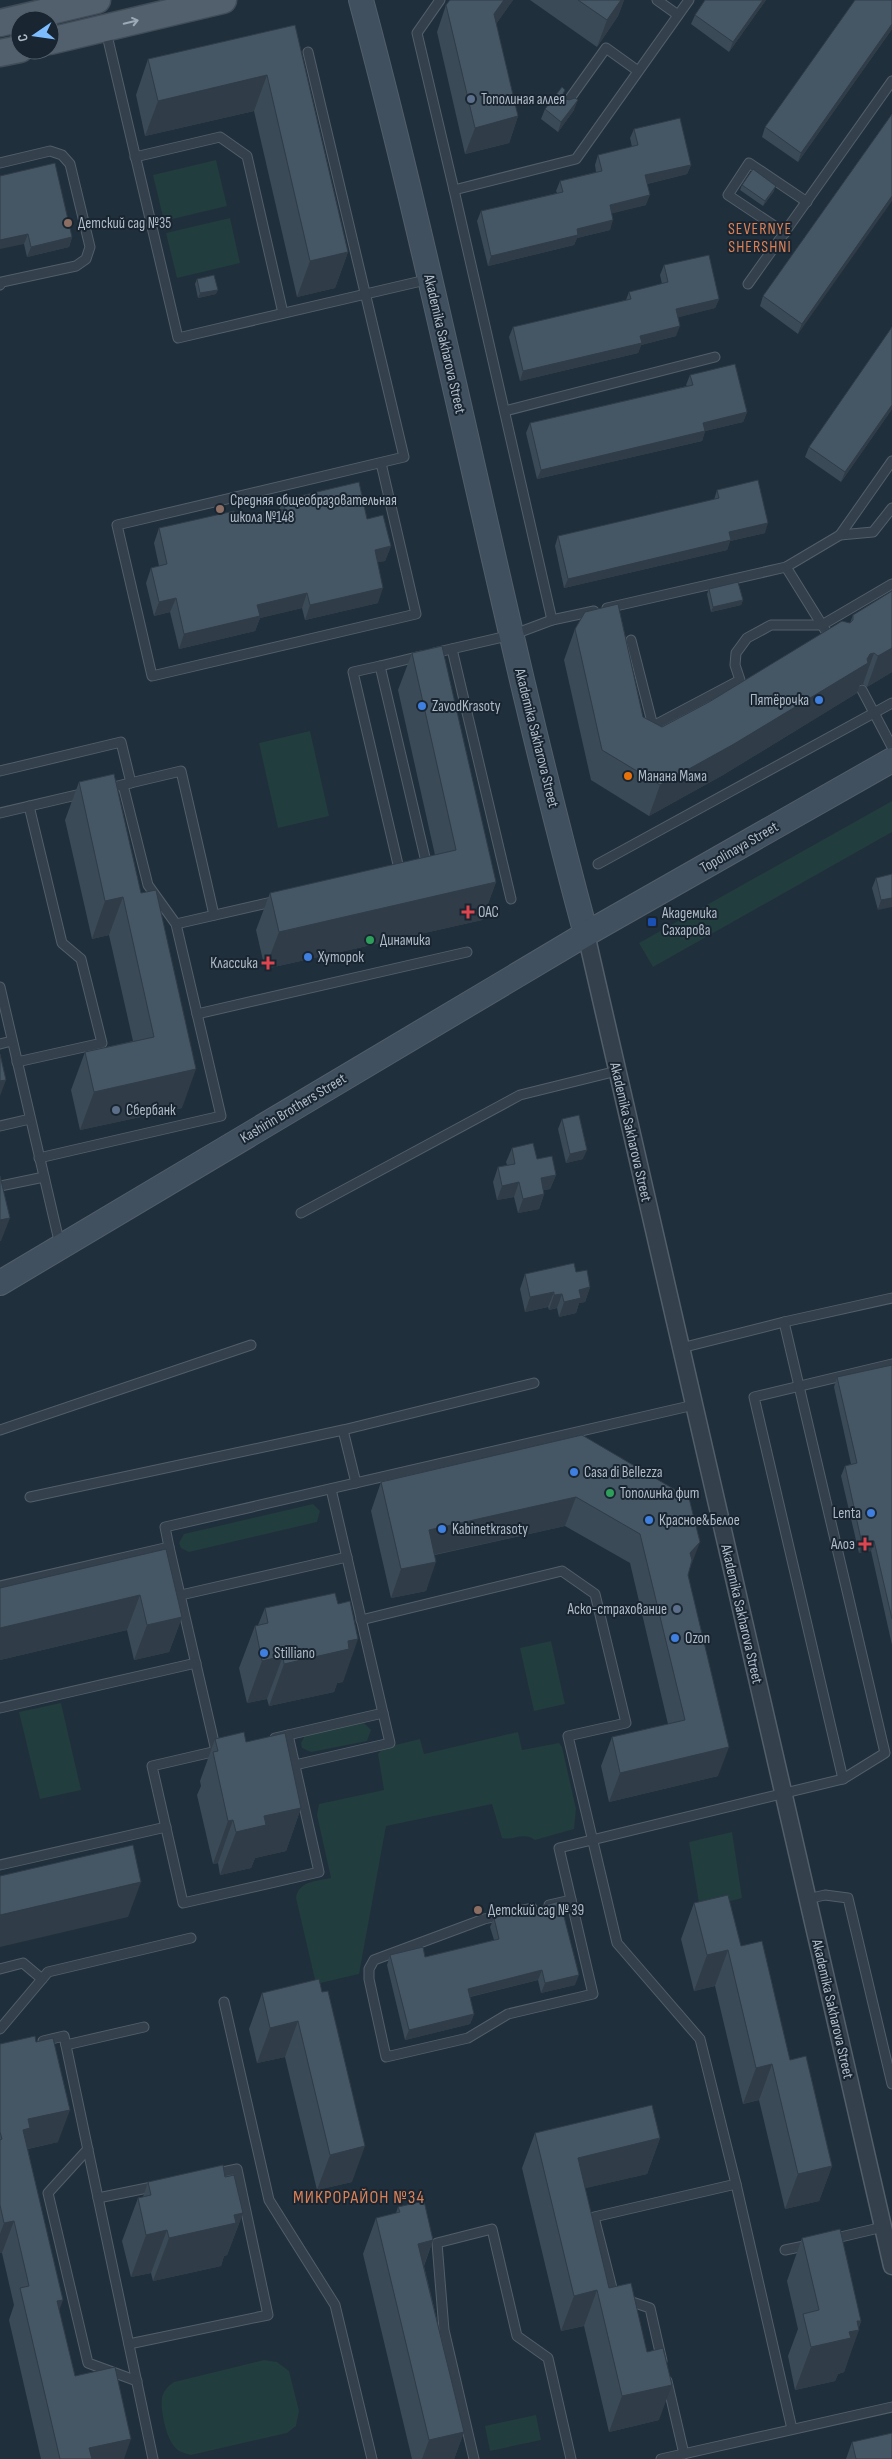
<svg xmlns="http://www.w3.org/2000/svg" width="892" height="2459" viewBox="0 0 892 2459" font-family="'Sofia Sans Condensed',sans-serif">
<rect width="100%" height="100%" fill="#202f3c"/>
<g fill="#223d3d">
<polygon points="216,160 227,206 164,221 153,175"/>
<polygon points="230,218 240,263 177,278 166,233"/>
<polygon points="310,731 329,816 278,828 259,743"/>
<polygon points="892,801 892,832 653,967 639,943"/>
<polygon points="313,1504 320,1511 317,1522 189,1552 181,1548 179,1543 184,1534"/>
<polygon points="551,1641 565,1704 534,1711 520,1648"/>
<polygon points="61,1703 81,1790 40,1799 19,1712"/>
<polygon points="363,1722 371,1730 367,1741 311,1752 302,1748 301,1743 306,1734"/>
<path d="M518,1732L522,1750L559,1743L562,1747L576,1809L574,1829L535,1840C523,1831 514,1841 502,1838L492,1804L386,1826L359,1974L316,1984L296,1898C298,1881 317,1881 331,1878L317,1815L319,1804L384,1790L378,1754L383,1748L420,1739L424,1754Z"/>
<polygon points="732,1832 742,1898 700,1909 689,1842"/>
<path d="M264,2360L277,2362L289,2371L299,2411L296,2426L287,2433L191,2455C184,2453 178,2452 174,2446C166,2437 160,2409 162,2397C164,2390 168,2386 174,2382Z"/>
<polygon points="536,2415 541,2440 490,2451 485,2426"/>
</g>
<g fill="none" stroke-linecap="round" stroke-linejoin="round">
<g stroke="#525e6a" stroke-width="11">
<g id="lane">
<polyline points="440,0 417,33 454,190 576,159 689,0"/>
<polyline points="657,0 678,15"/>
<polyline points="106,31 178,338 430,279"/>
<polyline points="308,52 404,457 117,525 152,676 416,614 381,463"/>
<polyline points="566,104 606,48 638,71"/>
<polyline points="135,157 220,137 247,156 283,313"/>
<polyline points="0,163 50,151 62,155 70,164 90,247 86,259 76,266 2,282 0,285"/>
<polyline points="454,190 552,620 594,611"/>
<polyline points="785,233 728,195 749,163 807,202"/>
<polyline points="748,284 892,81"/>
<polyline points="505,411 715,357"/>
<polyline points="840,535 873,532 892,508"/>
<polyline points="786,567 832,641"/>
<polyline points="607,608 786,567 840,535 892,461"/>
<polyline points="631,640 653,726 740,680 735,665 736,653 747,638 771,625 822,625 892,584"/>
<polyline points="452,649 511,899"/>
<polyline points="434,653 512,635 552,620"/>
<polyline points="421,656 380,666 427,866 425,867"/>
<polyline points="380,666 353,672 400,873"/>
<polyline points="862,690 892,747"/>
<polyline points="0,771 121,742 131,783"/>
<polyline points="105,789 181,771 214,915"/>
<polyline points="0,813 85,793"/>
<polyline points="598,864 892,703"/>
<polyline points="176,924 276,901"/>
<polyline points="0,987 60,1245"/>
<polyline points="197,1014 467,952"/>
<polyline points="0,1044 12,1041"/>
<polyline points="17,1062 102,1043 81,959 62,943 29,806"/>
<polyline points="0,1126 30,1119"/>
<polyline points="39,1158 221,1116 176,924 148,885 123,785"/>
<polyline points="0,1186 44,1177"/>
<polyline points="301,1213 520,1095 617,1071"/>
<polyline points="784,1322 892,1298"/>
<polyline points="0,1430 251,1345"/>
<polyline points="343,1430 356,1483"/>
<polyline points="30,1497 343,1430 534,1383"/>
<polyline points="169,1547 216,1751"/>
<polyline points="0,1586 169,1547 165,1527 694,1405"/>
<polyline points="181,1595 347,1557"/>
<polyline points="361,1620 562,1571 595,1594 626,1723 568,1736 617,1943 700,2039 736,2184 594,2217 614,2296 650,2308 662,2361"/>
<polyline points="0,1708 196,1663"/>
<polyline points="275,1738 383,1713 331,1489"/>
<polyline points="221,1750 152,1766 183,1903 319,1872 288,1735"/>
<polyline points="295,1765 390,1743 383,1713"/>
<polyline points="843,1779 754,1397 892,1364"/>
<polyline points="0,1865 166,1827"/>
<polyline points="807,1899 825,1895 848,1898 892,2084"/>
<polyline points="549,1905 571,1900"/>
<polyline points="532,1908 484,1919 374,1960 369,1969 369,1979 386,2057 468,2038 508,2014 593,1994 559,1848 843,1779 885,1753 784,1322 681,1348"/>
<polyline points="0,1969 23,1963 42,1979"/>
<polyline points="224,2002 269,2200 335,2305 372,2459"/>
<polyline points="0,2029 48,1972 191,1938"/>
<polyline points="43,2041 64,2036 153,2459"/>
<polyline points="66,2045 144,2027"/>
<polyline points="88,2149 48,2193 88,2363 137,2381"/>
<polyline points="736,2184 792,2429"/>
<polyline points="98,2198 157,2186"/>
<polyline points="832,2239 883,2227"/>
<polyline points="785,2250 809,2245"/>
<polyline points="129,2344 268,2315 237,2169 213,2174"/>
<polyline points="667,2381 684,2454"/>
<polyline points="474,2459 444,2330 437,2243 492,2229 517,2336 548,2358 571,2459"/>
<polyline points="661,2459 892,2407"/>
</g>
</g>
<g stroke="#525e6a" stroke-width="19">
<polyline id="street" points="586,934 892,2266"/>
</g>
<g stroke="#525e6a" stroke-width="26">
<g id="secondary">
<path d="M361,0C444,310 502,625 586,934"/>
<polyline points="0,1283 586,934 892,760"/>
</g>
</g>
<g stroke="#404c58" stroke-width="29">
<g id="primary">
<polyline points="0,23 97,0"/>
<polyline points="50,41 223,0"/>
<polyline points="0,53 20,49"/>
</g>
</g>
<use href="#lane" stroke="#34404c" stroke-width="9"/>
<use href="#street" stroke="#34404c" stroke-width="16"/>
<use href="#secondary" stroke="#41505f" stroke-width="24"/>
<use href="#primary" stroke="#51606c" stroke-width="26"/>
</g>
<g fill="#3b4a57">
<polygon points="450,0 513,0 496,24 518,116 509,143 465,154 437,32 446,5"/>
<polygon points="530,0 624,0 618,16 597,47"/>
<polygon points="766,0 729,52 691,24 695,15"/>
<polygon points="892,0 892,29 798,162 762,137 765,127"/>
<polygon points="295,25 348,252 335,288 297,297 254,111 145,136 136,95 148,59"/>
<polygon points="563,94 566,99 574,110 558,132 541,119 545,109"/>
<polygon points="892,114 798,334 760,306 763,296"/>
<polygon points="634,129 691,165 687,174 647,184 646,205 612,213 610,230 577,238 574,245 488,266 477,221 481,211 557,193 556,191 560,181 596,172 595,165 598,155 632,147 630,138"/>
<polygon points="0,176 72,237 69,247 27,257 24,244"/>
<polygon points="742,185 774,191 763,206 740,190"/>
<polygon points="664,265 719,299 715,308 678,317 676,336 641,345 638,353 520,381 509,337 513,327 626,300 629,292 662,284 660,275"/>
<polygon points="197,279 216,294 198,298 195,284"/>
<polygon points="690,375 747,412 743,422 705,431 702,441 537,479 526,433 530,423 687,386 686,385"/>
<polygon points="892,409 841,482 805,457 809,447"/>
<polygon points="717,490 765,533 730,541 727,550 564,588 555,546 558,536 714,500"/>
<polygon points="283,500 367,519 391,546 385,561 378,562 378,603 305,620 302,608 260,618 255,631 179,649 170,612 154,616 146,583 151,568 159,566 154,543 159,528 236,520 279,510"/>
<polygon points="709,589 743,600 741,605 711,612 707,594"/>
<polygon points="892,591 892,672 867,687 863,684 860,684 857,693 723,775 649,816 591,780 564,660 575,629 643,717 662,727 709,702 850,623 853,615"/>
<polygon points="412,653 496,882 482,920 265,969 256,930 270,893 435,855 398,690"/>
<polygon points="114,774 182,1108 80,1130 71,1090 85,1052 133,1041 109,935 92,939 65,820 79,782"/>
<polygon points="892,874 878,910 872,888 876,878"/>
<polygon points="562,1119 583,1159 566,1163 558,1129"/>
<polygon points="512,1148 537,1159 556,1175 550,1189 544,1190 544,1194 539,1209 518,1213 514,1197 497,1200 493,1182 498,1167 507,1165 506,1162"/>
<polygon points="576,1272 590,1287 585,1302 579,1303 576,1313 559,1317 557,1308 549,1310 548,1307 525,1312 520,1289 525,1274"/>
<polygon points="892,1365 892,1645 871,1551 859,1553 841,1476 845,1466 851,1464 834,1387 837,1377"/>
<polygon points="582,1435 690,1568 688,1575 718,1776 609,1802 601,1766 612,1737 668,1724 630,1563 565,1526 435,1555 426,1591 391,1598 371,1511 381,1482"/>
<polygon points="166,1549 182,1617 169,1652 134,1660 127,1630 0,1660 0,1588"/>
<polygon points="265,1608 343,1682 337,1683 334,1692 269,1706 267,1699 247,1703 239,1668 255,1626 258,1625"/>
<polygon points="215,1739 246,1742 301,1808 286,1851 255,1858 251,1868 220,1875 218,1863 213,1864 197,1795 201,1786 200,1781"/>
<polygon points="694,1903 741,1946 790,2060 832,2166 819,2201 785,2209 759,2100 743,2104 715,1986 694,1991 681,1939"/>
<polygon points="494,1918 575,1985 541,1993 538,1980 470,1997 474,2014 470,2024 405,2040 387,1965 390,1955 425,1957 494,1940 490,1927"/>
<polygon points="322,1992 352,2182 317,2190 285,2057 257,2063 249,2029 262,1993"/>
<polygon points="0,2044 58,2142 28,2149 59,2310 75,2376 124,2459 41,2459 9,2320 14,2305 2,2253 0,2253"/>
<polygon points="535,2133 660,2138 647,2174 585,2188 609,2288 659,2420 609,2432 584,2326 561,2331 522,2168"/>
<polygon points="225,2177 243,2213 227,2255 224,2256 221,2266 153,2281 151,2273 131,2277 122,2241 138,2198 143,2197 148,2182"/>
<polygon points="398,2207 433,2240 424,2266 464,2432 454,2459 412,2459 363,2254 376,2218 396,2213"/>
<polygon points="802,2238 861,2321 844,2372 838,2374 835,2381 795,2390 788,2356 798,2329 787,2281"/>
<polygon points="852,2442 892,2459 846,2459"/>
</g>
<g fill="#303c47">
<polygon points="504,0 513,0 484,41 494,14"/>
<polygon points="621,0 624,0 618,16 597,47 607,20"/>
<polygon points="763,0 766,0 729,52 733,42"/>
<polygon points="892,24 892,29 798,162 801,153"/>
<polygon points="267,75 254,111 145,136 158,101"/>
<polygon points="578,100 574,110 558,132 561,122"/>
<polygon points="518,116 509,143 465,154 475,128"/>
<polygon points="691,165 687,174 642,185 645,175"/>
<polygon points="776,186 774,191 763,206 765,201"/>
<polygon points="650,195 646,205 606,215 610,205"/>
<polygon points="892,196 892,201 798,334 802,324"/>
<polygon points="613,220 610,230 577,238 574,245 488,266 491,256 577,229"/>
<polygon points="28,234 24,244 0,249 0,240"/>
<polygon points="72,237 69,247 27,257 31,247"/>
<polygon points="348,252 335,288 297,297 310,261"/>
<polygon points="218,290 216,294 198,298 200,293"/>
<polygon points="719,299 715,308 672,319 676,309"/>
<polygon points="680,326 676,336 641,345 638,353 520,381 523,371 640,336"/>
<polygon points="892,405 892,409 841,482 845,472"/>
<polygon points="747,412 743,422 705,431 702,441 537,479 541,470 703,423"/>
<polygon points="768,523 765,533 730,541 727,550 564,588 568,579 729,532"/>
<polygon points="391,546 385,561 369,564 375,550"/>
<polygon points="383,588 378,603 305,620 310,605"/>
<polygon points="307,593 302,608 260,618 255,631 179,649 184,634 257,605"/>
<polygon points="176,598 170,612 154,616 159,602"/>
<polygon points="743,600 741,605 711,612 713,607"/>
<polygon points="892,648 892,672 867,687 878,656"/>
<polygon points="874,653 863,684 860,684 857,693 723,775 649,816 660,785 867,659 870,654"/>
<polygon points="496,882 482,920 265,969 279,932"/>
<polygon points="123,897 109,935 92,939 105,901"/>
<polygon points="892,898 892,907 878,910 881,900"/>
<polygon points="196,1069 182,1108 80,1130 94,1092"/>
<polygon points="6,1080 0,1096 0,1081"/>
<polygon points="587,1150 583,1159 566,1163 570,1154"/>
<polygon points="556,1175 550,1189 535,1192 541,1178"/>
<polygon points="519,1182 514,1197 497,1200 502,1186"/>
<polygon points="544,1194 539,1209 518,1213 523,1199"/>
<polygon points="10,1218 1,1241 0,1241 0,1220"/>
<polygon points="590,1287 585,1302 579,1303 576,1313 559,1317 564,1302 579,1290"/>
<polygon points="554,1292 548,1307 525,1312 530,1297"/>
<polygon points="562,1294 557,1308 549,1310 554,1295"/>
<polygon points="576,1497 565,1526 418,1558 429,1530"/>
<polygon points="874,1541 871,1551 859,1553 862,1544"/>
<polygon points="700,1542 689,1571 690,1553"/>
<polygon points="436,1562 426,1591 391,1598 401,1569"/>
<polygon points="140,1595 127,1630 0,1660 0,1628"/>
<polygon points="182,1617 169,1652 134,1660 147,1625"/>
<polygon points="358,1639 343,1682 337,1683 334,1692 269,1706 284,1664 348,1641"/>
<polygon points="283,1656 267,1699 247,1703 262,1661"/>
<polygon points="729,1747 718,1776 609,1802 620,1773"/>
<polygon points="301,1808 286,1851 255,1858 251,1868 220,1875 236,1832 264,1816"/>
<polygon points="233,1820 218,1863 213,1864 228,1821"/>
<polygon points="141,1882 128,1917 0,1947 0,1915"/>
<polygon points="728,1950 715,1986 694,1991 707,1955"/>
<polygon points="542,1970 538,1980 464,1998 468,1989"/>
<polygon points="579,1975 575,1985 541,1993 545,1983"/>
<polygon points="474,2014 470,2024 405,2040 409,2030"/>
<polygon points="298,2021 285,2057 257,2063 270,2028"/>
<polygon points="772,2064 759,2100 743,2104 756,2068"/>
<polygon points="70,2110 58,2142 22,2150 23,2130 28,2119"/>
<polygon points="660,2138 647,2174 565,2193 578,2158"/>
<polygon points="365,2146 352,2182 317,2190 330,2155"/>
<polygon points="832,2166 819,2201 785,2209 798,2174"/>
<polygon points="243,2213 227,2255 224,2256 221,2266 153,2281 169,2238 234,2215"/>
<polygon points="14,2221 2,2253 0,2253 0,2234 4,2223"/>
<polygon points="167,2230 151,2273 131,2277 146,2235"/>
<polygon points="433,2240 420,2276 418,2244"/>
<polygon points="597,2290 584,2326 561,2331 574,2296"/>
<polygon points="63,2300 51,2332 57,2301"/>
<polygon points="857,2321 861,2321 857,2330 859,2330 844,2372 838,2374 835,2381 795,2390 811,2347 849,2332"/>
<polygon points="672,2385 659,2420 609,2432 622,2396"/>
<polygon points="464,2432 454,2459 422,2459 429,2440"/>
<polygon points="131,2439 124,2459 86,2459 89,2448"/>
</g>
<g fill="#455665" stroke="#303c47">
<polygon points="450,0 504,0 494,14 518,116 475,128 446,5"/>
<polygon points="578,0 621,0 607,20"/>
<polygon points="705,0 763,0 733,42 695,15"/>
<polygon points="855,0 892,0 892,24 801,153 765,127"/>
<polygon points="295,25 348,252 310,261 267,75 158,101 148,59"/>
<polygon points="562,87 565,90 563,94 566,99 569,100 575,98 578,100 561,122 545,109"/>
<polygon points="892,114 892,196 802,324 763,296"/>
<polygon points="680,118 691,165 645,175 650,195 610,205 613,220 577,229 578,235 491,256 481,211 563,192 560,181 602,171 598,155 638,145 634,129"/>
<polygon points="55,163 72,237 31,247 28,234 0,240 0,176"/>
<polygon points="753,169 776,186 765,201 742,185"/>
<polygon points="709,255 719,299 676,309 680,326 640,336 642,343 523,371 513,327 631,299 629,292 668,282 664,265"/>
<polygon points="214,275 218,290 200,293 197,279"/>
<polygon points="892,327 892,405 845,472 809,447"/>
<polygon points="735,364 747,412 703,423 705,431 541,470 530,423 693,385 690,375"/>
<polygon points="758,480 768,523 729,532 731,540 568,579 558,536 719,498 717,490"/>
<polygon points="359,482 367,519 383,515 391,546 375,550 383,588 310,605 307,593 257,605 260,616 184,634 176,598 159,602 151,568 167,564 159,528 234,511 236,520 285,509 283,500"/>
<polygon points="738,582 743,600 713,607 709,589"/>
<polygon points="892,591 892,648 878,656 874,653 870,654 867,659 868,663 734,744 660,785 602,750 575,629 585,612 618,604 643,717 662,727 709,702 842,621 850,623 853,620 853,615"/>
<polygon points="442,646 496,882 279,932 270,893 456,850 412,653"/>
<polygon points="114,774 141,893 156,890 196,1069 94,1092 85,1052 154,1037 123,897 105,901 79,782"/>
<polygon points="892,874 892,898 881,900 876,878"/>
<polygon points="0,1054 6,1080 0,1081"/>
<polygon points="579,1115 587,1150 570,1154 562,1119"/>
<polygon points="533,1143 537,1159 552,1156 556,1175 541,1178 544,1194 523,1199 519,1182 502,1186 498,1167 515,1164 512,1148"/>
<polygon points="0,1176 10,1218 0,1220"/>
<polygon points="574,1263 576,1272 587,1270 590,1287 579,1290 581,1298 564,1302 562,1294 554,1295 554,1292 530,1297 525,1274"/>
<polygon points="892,1365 892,1619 874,1541 862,1544 845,1466 857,1463 837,1377"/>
<polygon points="582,1435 689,1498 700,1542 690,1553 692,1560 688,1575 729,1747 620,1773 612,1737 685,1720 640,1534 576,1497 429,1530 436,1562 401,1569 381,1482"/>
<polygon points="166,1549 182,1617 147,1625 140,1595 0,1628 0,1588"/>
<polygon points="335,1593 338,1604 350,1601 358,1639 348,1641 349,1649 284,1664 283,1656 262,1661 255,1626 268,1623 265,1608"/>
<polygon points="244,1732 246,1742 285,1733 301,1808 264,1816 266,1825 236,1832 233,1820 228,1821 213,1752 218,1751 215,1739"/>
<polygon points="133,1845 141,1882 0,1915 0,1876"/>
<polygon points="728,1895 741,1946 762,1941 790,2060 806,2056 832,2166 798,2174 772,2064 756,2068 728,1950 707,1955 694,1903"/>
<polygon points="560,1901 579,1975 545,1983 542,1970 468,1989 474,2014 409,2030 390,1955 423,1947 425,1957 499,1939 494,1918"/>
<polygon points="319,1979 322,1992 328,1991 365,2146 330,2155 298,2021 270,2028 262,1993"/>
<polygon points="35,2036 36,2042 53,2038 70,2110 28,2119 30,2128 23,2130 63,2300 57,2301 75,2376 115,2367 131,2439 89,2448 92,2459 60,2459 20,2288 29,2286 14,2221 4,2223 0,2205 0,2140 2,2139 0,2132 0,2044"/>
<polygon points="652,2105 660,2138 578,2158 609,2288 631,2283 647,2352 663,2348 672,2385 622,2396 597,2290 574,2296 535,2133"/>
<polygon points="223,2165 225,2177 234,2175 243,2213 234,2215 236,2223 169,2238 167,2230 146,2235 138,2198 151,2195 148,2182"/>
<polygon points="424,2201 433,2240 418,2244 464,2432 429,2440 376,2218 400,2212 398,2207"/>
<polygon points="840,2229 861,2321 857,2321 859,2330 849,2332 851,2338 811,2347 803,2314 819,2310 802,2238"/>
<polygon points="892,2433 892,2459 856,2459 852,2442"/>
</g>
<defs><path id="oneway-shaft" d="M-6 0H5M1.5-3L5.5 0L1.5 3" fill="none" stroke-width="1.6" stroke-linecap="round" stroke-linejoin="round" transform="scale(1.25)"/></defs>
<use stroke="#9ca9b6" href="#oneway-shaft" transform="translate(131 22) rotate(-13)"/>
<g fill="#5c6f8a" stroke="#192531" stroke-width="2">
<circle cx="471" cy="99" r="5"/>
<circle cx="116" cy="1110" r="5"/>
<circle cx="677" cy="1609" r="5"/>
</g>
<g fill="#8d6e63" stroke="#192531" stroke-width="2">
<circle cx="68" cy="223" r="5"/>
<circle cx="220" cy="509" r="5"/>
<circle cx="478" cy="1910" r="5"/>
</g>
<g fill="#3f7fe0" stroke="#192531" stroke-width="2">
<circle cx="819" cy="700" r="5"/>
<circle cx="422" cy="706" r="5"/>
<circle cx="308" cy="957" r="5"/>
<circle cx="574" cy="1472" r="5"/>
<circle cx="871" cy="1513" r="5"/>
<circle cx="649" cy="1520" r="5"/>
<circle cx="442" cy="1529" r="5"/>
<circle cx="675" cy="1638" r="5"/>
<circle cx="264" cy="1653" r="5"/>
</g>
<circle fill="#e8710a" stroke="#192531" stroke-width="2" cx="628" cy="776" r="5"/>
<g fill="#e0444e" stroke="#192531" stroke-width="2">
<path d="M465.5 904.5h5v5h5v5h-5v5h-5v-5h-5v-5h5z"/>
<path d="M265.5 955.5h5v5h5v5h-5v5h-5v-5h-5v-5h5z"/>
<path d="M862.5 1536.5h5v5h5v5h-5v5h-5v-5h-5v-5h5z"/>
</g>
<rect fill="#1a4fb4" stroke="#192531" stroke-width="2" x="647" y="917" width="10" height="10" rx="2.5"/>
<g fill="#2e9e5b" stroke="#192531" stroke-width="2">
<circle cx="370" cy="940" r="5"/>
<circle cx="610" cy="1493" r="5"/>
</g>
<g text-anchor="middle" stroke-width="4" stroke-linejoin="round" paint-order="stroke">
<g font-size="15" fill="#afbbc8" stroke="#192531" text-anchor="start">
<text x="481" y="104">Тополиная аллея</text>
<text x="78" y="228">Детский сад №35</text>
<text x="230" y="505">Средняя общеобразовательная<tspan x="230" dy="17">школа №148</tspan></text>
<text x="809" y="705" text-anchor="end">Пятёрочка</text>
<text x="432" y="711">ZavodKrasoty</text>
<text x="638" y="781">Манана Мама</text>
<text x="478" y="917">ОАС</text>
<text x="662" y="918">Академика<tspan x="662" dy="17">Сахарова</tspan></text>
<text x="380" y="945">Динамика</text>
<text x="318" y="962">Хуторок</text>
<text x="258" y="968" text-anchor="end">Классика</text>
<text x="126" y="1115">Сбербанк</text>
<text x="584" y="1477">Casa di Bellezza</text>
<text x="620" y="1498">Тополинка фит</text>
<text x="861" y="1518" text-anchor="end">Lenta</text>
<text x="659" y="1525">Красное&amp;Белое</text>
<text x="452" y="1534">Kabinetkrasoty</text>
<text x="855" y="1549" text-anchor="end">Алоэ</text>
<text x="667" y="1614" text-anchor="end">Аско-страхование</text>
<text x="685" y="1643">Ozon</text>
<text x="274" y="1658">Stilliano</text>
<text x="488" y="1915">Детский сад № 39</text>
</g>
<g font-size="15" fill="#afbbc8" stroke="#192531">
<text transform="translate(445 344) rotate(77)" y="5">Akademika Sakharova Street</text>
<text transform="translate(537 738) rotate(76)" y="5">Akademika Sakharova Street</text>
<text transform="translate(739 847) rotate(-30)" y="5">Topolinaya Street</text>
<text transform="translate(293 1108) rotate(-31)" y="5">Kashirin Brothers Street</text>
<text transform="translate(631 1132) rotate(77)" y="5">Akademika Sakharova Street</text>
<text transform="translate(742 1614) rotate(77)" y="5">Akademika Sakharova Street</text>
<text transform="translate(833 2009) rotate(77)" y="5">Akademika Sakharova Street</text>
</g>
<g font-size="16" letter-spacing="1" fill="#dd8155" stroke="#192531">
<text x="760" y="234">SEVERNYE<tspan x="760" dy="18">SHERSHNI</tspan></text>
</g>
<g font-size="18" letter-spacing="1" fill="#dd8155" stroke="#192531">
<text x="359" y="2203">МИКРОРАЙОН №34</text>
</g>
</g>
<g transform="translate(35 35) rotate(257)"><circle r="24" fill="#192531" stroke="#55616d"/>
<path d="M0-4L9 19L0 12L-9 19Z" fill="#7dbdff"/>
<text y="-8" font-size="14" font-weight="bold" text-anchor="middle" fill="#afbbc8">С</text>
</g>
</svg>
